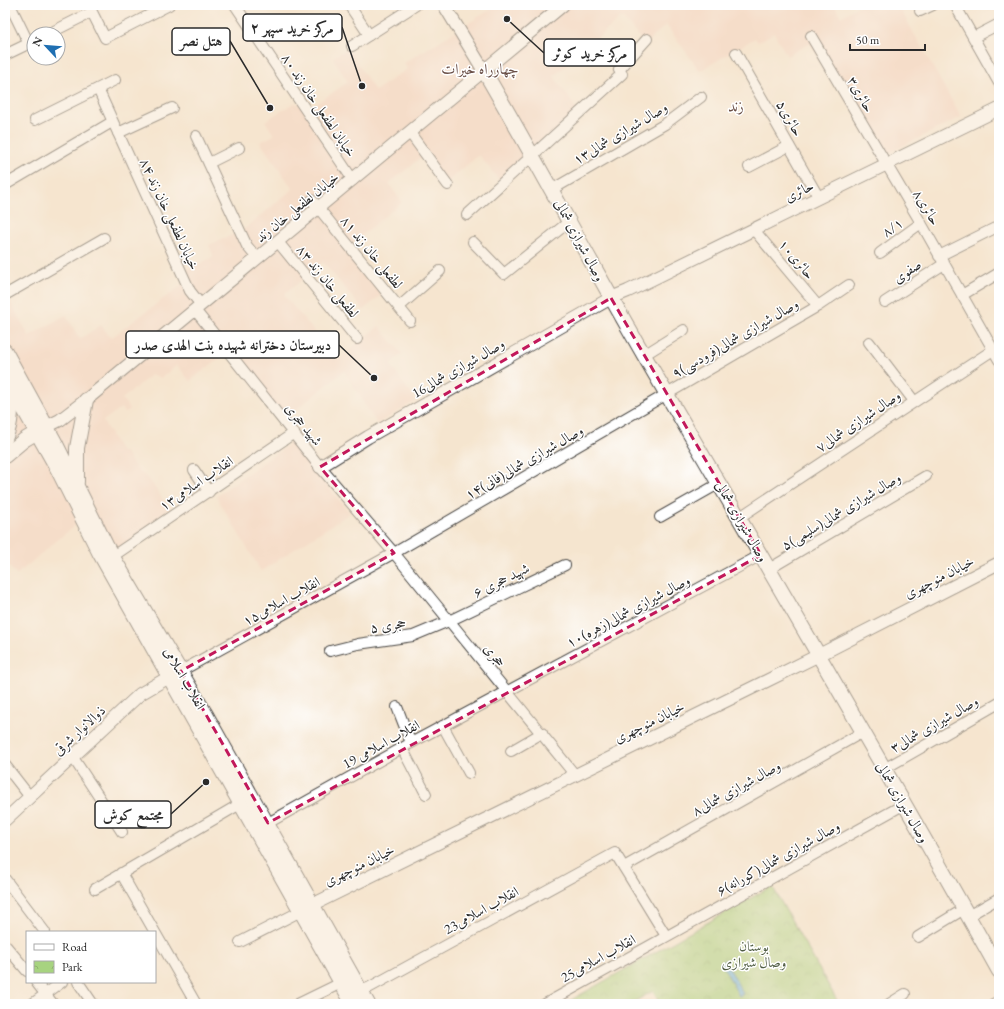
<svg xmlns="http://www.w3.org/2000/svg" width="1004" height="1009" viewBox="0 0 1004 1009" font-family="'EB Garamond',Amiri,serif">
<defs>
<pattern id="park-crowns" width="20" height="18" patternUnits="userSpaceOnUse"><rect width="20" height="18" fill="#a7d380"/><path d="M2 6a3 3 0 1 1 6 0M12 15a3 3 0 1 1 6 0" fill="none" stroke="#90b56f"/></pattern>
</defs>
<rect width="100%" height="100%" fill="#fff"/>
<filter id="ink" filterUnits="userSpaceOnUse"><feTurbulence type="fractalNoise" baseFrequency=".025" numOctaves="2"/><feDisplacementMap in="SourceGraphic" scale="8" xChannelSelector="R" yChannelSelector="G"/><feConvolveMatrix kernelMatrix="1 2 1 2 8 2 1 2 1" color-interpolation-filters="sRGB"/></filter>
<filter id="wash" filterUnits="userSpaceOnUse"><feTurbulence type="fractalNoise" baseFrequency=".012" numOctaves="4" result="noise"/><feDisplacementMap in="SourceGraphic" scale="16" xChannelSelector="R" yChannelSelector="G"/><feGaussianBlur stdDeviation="0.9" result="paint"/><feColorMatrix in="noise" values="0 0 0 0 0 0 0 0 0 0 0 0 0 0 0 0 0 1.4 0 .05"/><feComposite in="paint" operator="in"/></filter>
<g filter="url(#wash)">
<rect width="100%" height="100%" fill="#f5e5cf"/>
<g fill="#f4d3c1">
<polygon points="492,5 834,5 841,17 860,5 898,5 961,117 883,156 810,43 787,56 774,33 758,42 755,38 700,71 666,25 645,44 622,17 554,76 581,116 500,181 479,155 447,182 425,154 389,184 402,202 348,247 385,292 363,310 323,262 284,295 338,360 379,326 402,354 390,364 416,401 377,424 344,371 283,420 227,352 190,381 177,365 161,378 151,375 122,399 130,409 125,413 121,408 103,421 121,452 125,452 138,471 149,479 175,517 109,559 86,516 16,575 5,561 5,301 9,299 29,336 66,315 80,339 101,325 111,338 182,285 187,269 214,257 209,245 243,230 293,189 260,142 274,135 265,121 294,103 310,108 348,82 333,58 348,48 375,91 407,69 404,63 493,8"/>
<polygon points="291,443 350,513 261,571 216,496"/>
</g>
<polygon fill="url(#park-crowns)" stroke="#697f56" points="772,886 838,1002 834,1004 660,1004 653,991 630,1004 564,1004"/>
<polygon fill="#72beeb" stroke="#4e748b" points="725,960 743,994 739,996 721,962"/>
</g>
<g filter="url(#ink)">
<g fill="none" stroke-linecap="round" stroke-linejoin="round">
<g stroke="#494744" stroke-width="12">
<g id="minor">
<polyline points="10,5 29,44"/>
<polyline points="235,5 353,180"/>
<polyline points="349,5 369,35"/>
<polyline points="955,5 999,83"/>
<polyline points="920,11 933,5"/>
<polyline points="48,34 92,12 105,38 169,5"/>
<polyline points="811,36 921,223 999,360"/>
<polyline points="974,37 999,24"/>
<polyline points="352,46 416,5"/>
<polyline points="736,53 819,198"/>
<polyline points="5,55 34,41"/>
<polyline points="98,89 190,291 201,305"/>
<polyline points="35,120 115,80"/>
<polyline points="118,133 172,108"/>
<polyline points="410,133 448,185"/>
<polyline points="196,136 247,246 257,258"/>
<polyline points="209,163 239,148"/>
<polyline points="749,167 789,146"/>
<polyline points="5,185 112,122"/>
<polyline points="553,189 665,124 701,97"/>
<polyline points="312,200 410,321"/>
<polyline points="467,215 622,74 619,70 647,39"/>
<polyline points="754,230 818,306"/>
<polyline points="278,242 357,339"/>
<polyline points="473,242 504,274 570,221"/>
<polyline points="880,253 921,223"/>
<polyline points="939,256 999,226"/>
<polyline points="5,295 104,238"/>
<polyline points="962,295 999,273"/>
<polyline points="885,302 944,264"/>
<polyline points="399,307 440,271"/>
<polyline points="195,310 320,467 394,553 575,775"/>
<polyline points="869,342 914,401"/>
<polyline points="644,355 684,330"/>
<polyline points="194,470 209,492"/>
<polyline points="660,517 720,483"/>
<polyline points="740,517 993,350"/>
<polyline points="113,556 294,433"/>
<polyline points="769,569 926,476"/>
<polyline points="330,651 358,644 413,636 449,621 565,565"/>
<polyline points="181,671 394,553 818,306 849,285"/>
<polyline points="397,707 411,743"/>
<polyline points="443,726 469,773"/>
<polyline points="402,748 426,794"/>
<polyline points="511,751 542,733"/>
<polyline points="72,756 122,832"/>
<polyline points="5,765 30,797"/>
<polyline points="884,769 999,703"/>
<polyline points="268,823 411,743 761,555"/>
<polyline points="624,867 863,732"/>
<polyline points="121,873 196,1004"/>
<polyline points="5,879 45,932"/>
<polyline points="95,889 240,804"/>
<polyline points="968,916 999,898"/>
<polyline points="918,937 964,909"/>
<polyline points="240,942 301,911"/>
<polyline points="5,945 27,971"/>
<polyline points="36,982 53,1004"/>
<polyline points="78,982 93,1004"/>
<polyline points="361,992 615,853 666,936"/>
<polyline points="32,1004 62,982"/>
<polyline points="298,1004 341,983"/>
<polyline points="545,1004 903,805"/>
<polyline points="889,1004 905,994"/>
<polyline points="993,1004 999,1001"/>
</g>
</g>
<g stroke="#494744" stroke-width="14">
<g id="tertiary">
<polyline points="444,5 484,71"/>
<polyline points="46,427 60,420 86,400 563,5"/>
<polyline points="320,467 368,437 611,298 628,291 999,109"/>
<polyline points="5,820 140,694 176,673"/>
<polyline points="312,905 819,655 999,563"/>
</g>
</g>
<g stroke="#494744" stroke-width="16">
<g id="secondary">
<path d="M484,71C539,165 590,262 645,357C764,561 884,765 999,971"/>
<polyline points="5,351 55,442 107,547 205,713 368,1004"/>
<polyline points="5,376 57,468 99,552 353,1004"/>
<path d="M5,439C12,422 12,408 9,390"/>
<polyline points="5,456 24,440 44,428"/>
<polyline points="77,482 77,448 86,400"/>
</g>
</g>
<use href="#minor" stroke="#fff" stroke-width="10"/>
<use href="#tertiary" stroke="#fff" stroke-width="12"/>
<use href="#secondary" stroke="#fff" stroke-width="14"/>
</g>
</g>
<path d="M0 0H1004V1009H0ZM611,298L761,555L268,823L181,671L394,553L320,467Z" fill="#f5e5cf" fill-opacity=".55" fill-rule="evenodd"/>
<path fill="none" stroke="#c2185b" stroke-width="3" stroke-dasharray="8 5" stroke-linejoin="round" d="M611,298L761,555L268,823L181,671L394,553L320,467Z"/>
<g text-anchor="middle" stroke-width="3" stroke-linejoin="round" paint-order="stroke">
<g font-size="14" fill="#2b2b2b" stroke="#fff">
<text transform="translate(861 94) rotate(60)" y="5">حائری۳</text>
<text transform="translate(319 105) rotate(56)" y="5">خیابان لطفعلی خان زند ۸۰</text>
<text transform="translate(790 118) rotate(60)" y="5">حائری۵</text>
<text transform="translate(620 133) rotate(-31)" y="5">وصال شیرازی شمالی۱۳</text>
<text transform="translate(799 191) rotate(-26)" y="5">حائری</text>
<text transform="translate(297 207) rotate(-39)" y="5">خیابان لطفعلی خان زند</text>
<text transform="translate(927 207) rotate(59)" y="5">حائری۸</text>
<text transform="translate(170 214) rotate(65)" y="5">خیابان لطفعلی خان زند ۸۴</text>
<text transform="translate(892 227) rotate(-36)" y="5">۸/۱</text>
<text transform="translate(580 240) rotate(62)" y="5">وصال شیرازی شمالی</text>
<text transform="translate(372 252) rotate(51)" y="5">لطفعلی خان زند ۸۱</text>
<text transform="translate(797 259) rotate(50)" y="5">حائری۱۰</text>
<text transform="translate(907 271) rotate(-34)" y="5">صفوی</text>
<text transform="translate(328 281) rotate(51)" y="5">لطفعلی خان زند ۸۳</text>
<text transform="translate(735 338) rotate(-30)" y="5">۹وصال شیرازی شمالی(فرودسی)</text>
<text transform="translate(458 368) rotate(-30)" y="5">وصال شیرازی شمالی16</text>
<text transform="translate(858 421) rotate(-34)" y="5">وصال شیرازی شمالی۷</text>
<text transform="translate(304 424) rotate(51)" y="5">شهید حجری</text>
<text transform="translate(524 462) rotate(-30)" y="5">۱۴وصال شیرازی شمالی(فانی)</text>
<text transform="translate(196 483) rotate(-34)" y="5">انقلاب اسلامی۱۳</text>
<text transform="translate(841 511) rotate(-31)" y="5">۵وصال شیرازی شمالی(سلیمی)</text>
<text transform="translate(742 521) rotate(60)" y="5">وصال شیرازی شمالی</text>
<text transform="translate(939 577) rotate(-27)" y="5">خیابان منوچهری</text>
<text transform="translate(501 580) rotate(-26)" y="5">شهید حجری ۶</text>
<text transform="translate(281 601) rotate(-29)" y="5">انقلاب اسلامی۱۵</text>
<text transform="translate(628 611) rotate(-28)" y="5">۱۰وصال شیرازی شمالی(زهره)</text>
<text transform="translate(388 625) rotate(-9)" y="5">حجری ۵</text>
<text transform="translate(495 655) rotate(50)" y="5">حجری</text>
<text transform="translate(185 678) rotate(60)" y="5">انقلاب اسلامی</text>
<text transform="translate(649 722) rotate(-26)" y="5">خیابان منوچهری</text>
<text transform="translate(934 724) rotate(-30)" y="5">وصال شیرازی شمالی۳</text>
<text transform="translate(79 730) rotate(-43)" y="5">ذوالانوار شرقی</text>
<text transform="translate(381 744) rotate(-29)" y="5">انقلاب اسلامی 19</text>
<text transform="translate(736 788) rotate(-29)" y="5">وصال شیرازی شمالی۸</text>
<text transform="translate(903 802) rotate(60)" y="5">وصال شیرازی شمالی</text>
<text transform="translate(778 858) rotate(-29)" y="5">۶وصال شیرازی شمالی(کورانه)</text>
<text transform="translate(359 865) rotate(-26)" y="5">خیابان منوچهری</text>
<text transform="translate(481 910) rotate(-29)" y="5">23انقلاب اسلامی</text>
<text transform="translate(598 958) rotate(-29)" y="5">25انقلاب اسلامی</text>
</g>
<g font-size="14" fill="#505d44" stroke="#fff">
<text x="754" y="951">بوستان<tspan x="754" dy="16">وصال شیرازی</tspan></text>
</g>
<g font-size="15" fill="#6a5048" stroke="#fff">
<text x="480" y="74">چهارراه خیرات</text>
<text x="736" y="111">زند</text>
</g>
</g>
<path fill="none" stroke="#2b2b2b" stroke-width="1.5" d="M362 86L342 27M270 108L230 41M507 19L544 53M374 378L339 345M206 782L171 814"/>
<g fill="#2b2b2b" stroke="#fff" stroke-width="1.5">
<circle cx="362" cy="86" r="4"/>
<circle cx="270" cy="108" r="4"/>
<circle cx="507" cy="19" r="4"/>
<circle cx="374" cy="378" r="4"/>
<circle cx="206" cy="782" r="4"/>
</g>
<g fill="#fff" stroke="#2b2b2b" stroke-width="1.5">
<rect x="243" y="14" width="99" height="27" rx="4"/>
<rect x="172" y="28" width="58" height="27" rx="4"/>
<rect x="544" y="39" width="91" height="27" rx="4"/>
<rect x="126" y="331" width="213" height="27" rx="4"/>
<rect x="95" y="801" width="76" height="27" rx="4"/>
</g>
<g font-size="15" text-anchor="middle" font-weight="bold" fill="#2b2b2b">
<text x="292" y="33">مرکز خرید سپهر ۲</text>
<text x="201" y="46">هتل نصر</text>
<text x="590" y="58">مرکز خرید کوثر</text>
<text x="233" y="350">دبیرستان دخترانه شهیده بنت الهدی صدر</text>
<text x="133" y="820">مجتمع کوش</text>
</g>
<rect width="1004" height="1009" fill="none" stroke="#fff" stroke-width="20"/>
<rect x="26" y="931" width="130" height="52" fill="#ffffff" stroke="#aaaaaa"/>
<rect x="34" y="944" width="20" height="6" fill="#ffffff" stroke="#aaaaaa"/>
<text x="62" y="951" font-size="12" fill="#2b2b2b">Road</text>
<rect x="34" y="961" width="20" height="12" fill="url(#park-crowns)" stroke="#aaaaaa"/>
<text x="62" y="971" font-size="12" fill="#2b2b2b">Park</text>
<g transform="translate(46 46) rotate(296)"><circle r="19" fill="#ffffff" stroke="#aaaaaa"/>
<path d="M0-3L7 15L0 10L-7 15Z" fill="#1f6fb2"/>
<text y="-6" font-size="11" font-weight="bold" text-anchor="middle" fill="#2b2b2b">N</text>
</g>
<path d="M850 44v6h75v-6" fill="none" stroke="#2b2b2b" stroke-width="2"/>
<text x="856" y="44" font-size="12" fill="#2b2b2b" stroke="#ffffff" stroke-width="3" paint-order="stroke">50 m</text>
</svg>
